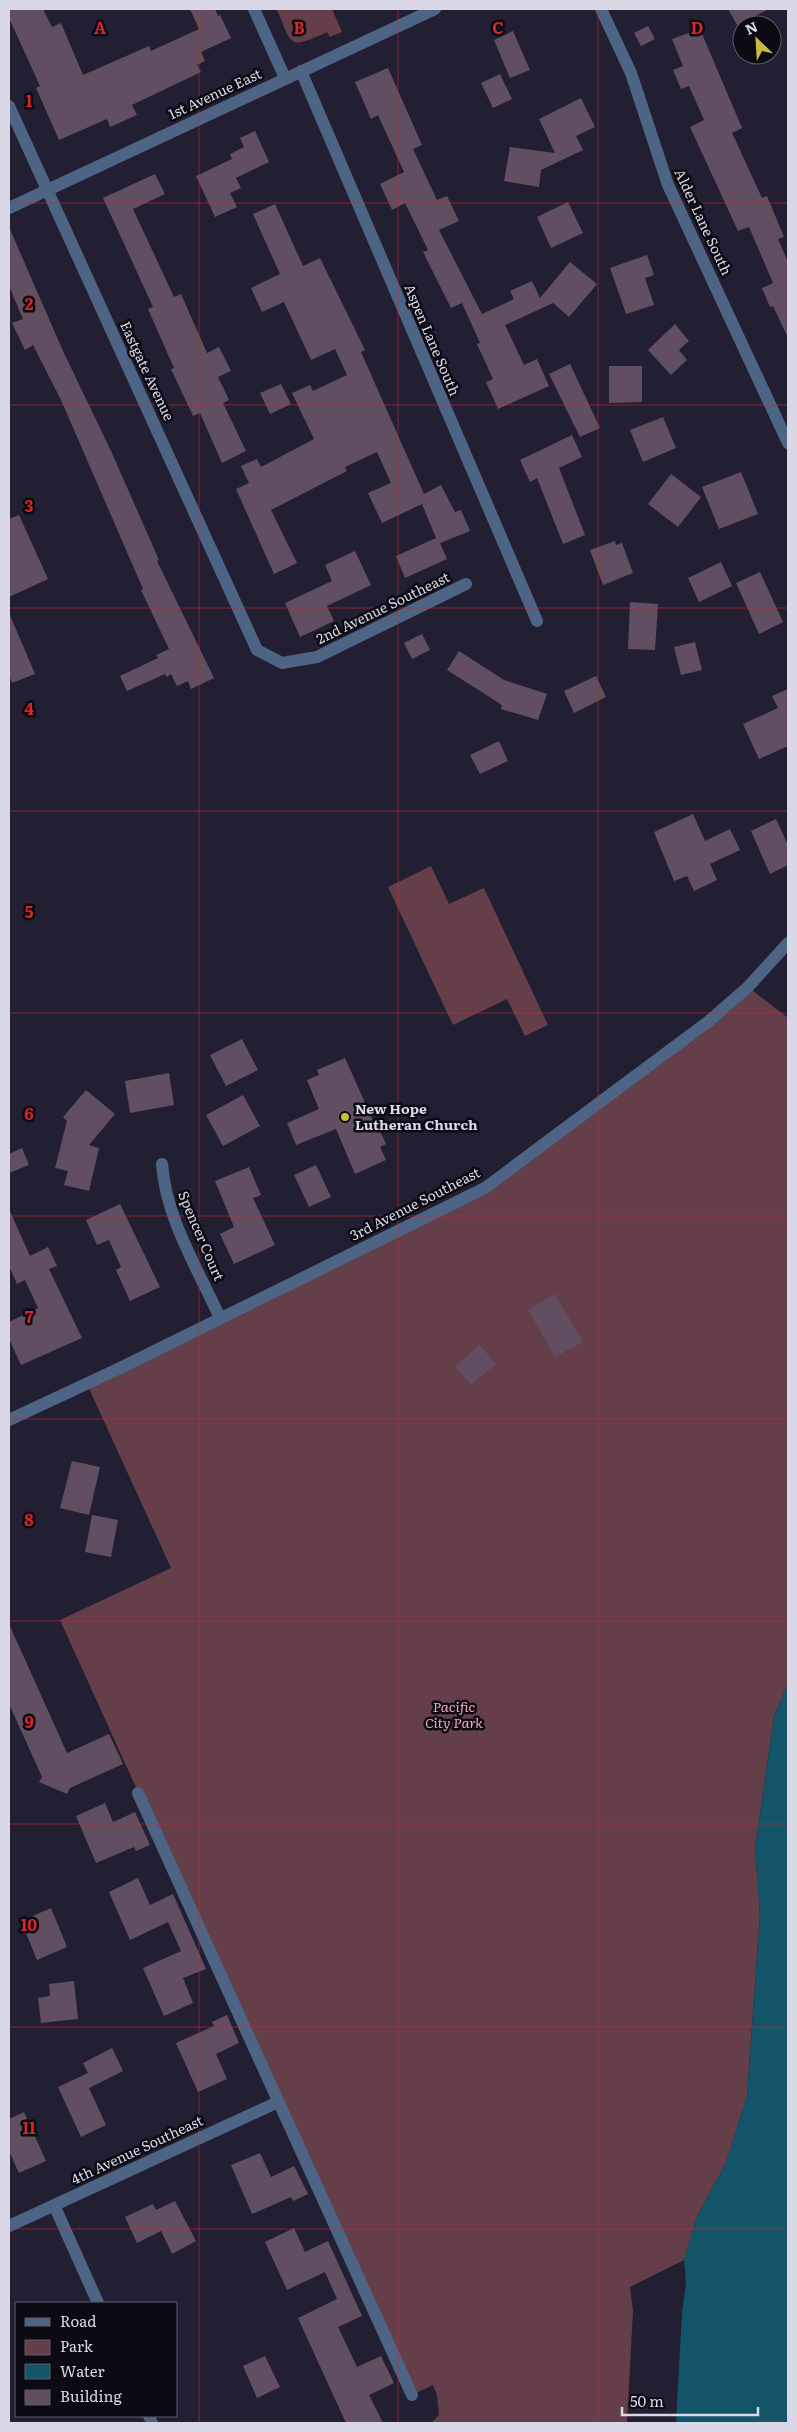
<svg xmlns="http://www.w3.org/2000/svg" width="797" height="2432" viewBox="0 0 797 2432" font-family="Literata,serif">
<rect width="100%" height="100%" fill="#231f33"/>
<g fill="#643e49">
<path d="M277,9H332L342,32L330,37L327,32C288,50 292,46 277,9Z"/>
<polygon points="431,866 449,904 484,888 548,1025 525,1036 507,999 453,1025 388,887"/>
<polygon points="748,987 788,1018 788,1684 774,1716 755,1848 760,1914 747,2096 726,2163 697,2216 684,2260 630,2287 633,2311 627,2423 431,2423 439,2415 437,2395 433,2385 412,2395 60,1620 171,1568 87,1384 485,1188"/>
</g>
<polygon fill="#135468" points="788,1684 788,2423 676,2423 682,2313 686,2283 684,2260 697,2216 726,2163 747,2096 760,1914 755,1849 774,1716"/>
<g fill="#614e61">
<polygon points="9,9 43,9 52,27 61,23 83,75 149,46 151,51 199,29 190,9 215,9 218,16 220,15 231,38 201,52 205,61 197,65 201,72 132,105 137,115 110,127 107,119 59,140 36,88 40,86 9,18"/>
<polygon points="728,9 769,9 737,25"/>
<polygon points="648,26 655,39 641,46 634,33"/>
<polygon points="700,29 742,128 732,133 762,198 767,196 784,237 778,239 788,262 788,338 773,306 770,307 762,288 773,283 749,227 738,231 690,127 704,120 689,86 681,89 673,70 683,66 672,39"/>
<polygon points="513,31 530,70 510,78 494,40"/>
<polygon points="388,68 422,145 413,149 437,200 447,196 459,221 439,230 482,314 514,299 510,291 532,281 540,298 570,262 597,284 569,317 553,303 505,325 524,365 537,359 549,386 498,409 486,382 493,379 477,344 480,343 462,303 451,308 423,252 428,250 405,203 392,210 380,184 404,172 378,115 371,119 355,82"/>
<polygon points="500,74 512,99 493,108 481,83"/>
<polygon points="581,98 595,127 576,136 583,150 541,170 539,187 504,181 510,147 555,153 539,119"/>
<polygon points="255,131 269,162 236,178 241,188 230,193 237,207 215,217 196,176 232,159 230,154 244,147 240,138"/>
<polygon points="155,174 165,194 133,209 174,297 181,294 207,353 219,347 231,371 218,377 229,400 223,403 246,451 222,463 200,413 193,416 171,369 174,368 148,309 153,307 103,198"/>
<polygon points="568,202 583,233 551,248 537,217"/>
<polygon points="275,204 303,266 320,258 365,350 361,352 424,494 441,485 455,512 461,510 470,531 440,543 447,559 405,578 396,556 436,538 422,504 382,523 368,493 391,483 377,452 345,467 347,471 271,510 297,563 274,574 236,489 249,483 241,466 257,459 261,467 314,439 292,393 310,385 313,391 347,375 335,349 311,360 284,302 262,312 251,288 280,274 253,214"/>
<polygon points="9,227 63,351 111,451 159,560 157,561 214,678 191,689 188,681 177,686 171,674 167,677 165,674 127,691 120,676 158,658 156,655 169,649 141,590 143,589 61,400 33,345 25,350 12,323 23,319 9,286"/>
<polygon points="647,255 654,275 645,278 654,305 626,314 610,268"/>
<polygon points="675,324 689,341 679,350 687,360 671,375 648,350"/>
<polygon points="570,364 600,428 580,437 549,374"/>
<polygon points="609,366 642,366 642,402 609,403"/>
<polygon points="281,384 291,404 270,414 260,393"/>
<polygon points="663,417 676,448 643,462 630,430"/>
<polygon points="572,435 582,457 559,468 585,535 563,544 537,478 530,482 520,460"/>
<polygon points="741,472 758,514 719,529 702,487"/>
<polygon points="671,474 701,497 678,527 648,504"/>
<polygon points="19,515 48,579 9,597 9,519"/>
<polygon points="615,541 616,545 622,543 633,573 603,585 590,550"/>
<polygon points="355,551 371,585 327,606 334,621 300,637 285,603 332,581 325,565"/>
<polygon points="721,562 732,586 699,602 688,578"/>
<polygon points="760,572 783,622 759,634 736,583"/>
<polygon points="630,602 658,604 655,650 628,649"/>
<polygon points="9,613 35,674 12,683 9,675"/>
<polygon points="422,634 430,650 412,659 404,643"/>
<polygon points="695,642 702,670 681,675 674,647"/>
<polygon points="459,651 504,680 547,694 538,720 501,709 502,705 447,670"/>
<polygon points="596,676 606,697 574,713 564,691"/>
<polygon points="788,689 788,746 759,759 743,724 778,708 772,696"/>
<polygon points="499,741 508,761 480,774 470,755"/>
<polygon points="693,814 705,841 730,829 740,850 710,864 717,880 694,891 687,876 674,881 654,832"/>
<polygon points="776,819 788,845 788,865 770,874 751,831"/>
<polygon points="242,1039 258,1070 226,1086 210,1055"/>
<polygon points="345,1058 378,1132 380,1131 386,1144 380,1147 386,1160 355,1174 336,1129 296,1145 287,1123 319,1109 307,1080 319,1075 317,1070"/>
<polygon points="169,1073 174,1105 130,1113 125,1081"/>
<polygon points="86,1090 115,1114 89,1145 99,1148 89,1191 64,1185 68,1171 55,1168 67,1121 63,1117"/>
<polygon points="243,1095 260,1126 223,1146 206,1115"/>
<polygon points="22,1148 29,1165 9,1173 9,1154"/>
<polygon points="316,1165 331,1197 309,1207 294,1175"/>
<polygon points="249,1167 261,1195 253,1198 275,1245 234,1264 220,1234 234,1227 215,1181"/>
<polygon points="120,1204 160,1287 130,1301 116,1270 121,1267 109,1240 97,1245 86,1220"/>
<polygon points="9,1209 30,1256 48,1247 57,1266 49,1269 82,1338 21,1365 9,1339 9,1322 38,1308 25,1280 17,1284 9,1266"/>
<polygon points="555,1294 583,1342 555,1357 528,1310"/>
<polygon points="480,1345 496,1364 471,1385 455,1366"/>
<polygon points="72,1461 100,1467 89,1515 60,1508"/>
<polygon points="92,1515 118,1520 111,1557 85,1552"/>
<polygon points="9,1624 67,1753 109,1734 123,1764 70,1788 67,1794 39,1782 42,1777 9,1704"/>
<polygon points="105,1803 113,1822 135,1812 150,1845 136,1851 134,1847 96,1863 76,1816"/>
<polygon points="138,1878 150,1905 173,1894 206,1969 183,1978 193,2003 164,2016 143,1968 181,1951 168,1922 130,1940 109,1892"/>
<polygon points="51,1908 67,1947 37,1960 21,1921"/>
<polygon points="74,1981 78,2019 41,2023 38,1998 50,1996 49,1984"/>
<polygon points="227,2015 239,2043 216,2054 227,2079 198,2092 176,2043 214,2026 212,2022"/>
<polygon points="112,2048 123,2071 89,2088 106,2125 81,2137 58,2087 88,2073 83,2063"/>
<polygon points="24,2112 46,2161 19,2173 9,2151 9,2119"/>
<polygon points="260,2153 271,2177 294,2166 308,2194 293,2201 291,2197 252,2214 231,2165"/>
<polygon points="175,2201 196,2241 172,2254 161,2231 137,2243 125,2217 153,2204 156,2210"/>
<polygon points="294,2228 305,2252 328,2241 362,2316 338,2327 357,2367 381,2356 394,2383 369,2395 383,2423 346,2423 329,2386 298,2318 337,2299 325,2272 287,2290 265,2242"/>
<polygon points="265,2356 280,2387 257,2398 243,2366"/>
</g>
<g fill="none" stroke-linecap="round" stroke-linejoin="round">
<g stroke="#4e6484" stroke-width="12">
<polyline points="254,9 285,78"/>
<polyline points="601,9 631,73 668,185 788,443"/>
<polyline points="301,71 537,621"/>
<polyline points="9,106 257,650 282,663 317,657 466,584"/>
<polyline points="9,208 435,9"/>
<path d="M162,1164C166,1219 198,1269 220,1318"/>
<polyline points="9,1420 118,1369 485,1188 709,1021 748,987 788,943"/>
<polyline points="138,1793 412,2395"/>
<polyline points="54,2205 98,2303"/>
<polyline points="9,2226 278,2102"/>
<polyline points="149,2416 152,2423"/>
</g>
</g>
<path fill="none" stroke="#d62828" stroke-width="1" stroke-opacity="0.55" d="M199,9V2423M398,9V2423M598,9V2423M9,203H788M9,405H788M9,608H788M9,811H788M9,1013H788M9,1216H788M9,1419H788M9,1621H788M9,1824H788M9,2027H788M9,2229H788"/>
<circle fill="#c5bc3d" stroke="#0c0a13" stroke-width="2" cx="345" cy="1117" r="5"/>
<g text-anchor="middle" stroke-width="5" stroke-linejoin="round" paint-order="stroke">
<g font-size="14" fill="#dad8e6" stroke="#0c0a13">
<text transform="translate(215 94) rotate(-25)" y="5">1st Avenue East</text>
<text transform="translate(703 222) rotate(65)" y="5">Alder Lane South</text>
<text transform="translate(432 340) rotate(67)" y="5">Aspen Lane South</text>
<text transform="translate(147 371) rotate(65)" y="5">Eastgate Avenue</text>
<text transform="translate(383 608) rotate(-26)" y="5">2nd Avenue Southeast</text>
<text transform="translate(415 1204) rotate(-27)" y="5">3rd Avenue Southeast</text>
<text transform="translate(201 1236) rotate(67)" y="5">Spencer Court</text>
<text transform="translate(137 2150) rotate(-25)" y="5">4th Avenue Southeast</text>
</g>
<g font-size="14" font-weight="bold" fill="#dad8e6" stroke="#0c0a13" text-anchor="start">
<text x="355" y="1114">New Hope<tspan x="355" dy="16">Lutheran Church</tspan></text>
</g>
<g font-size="14" font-style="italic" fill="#f9a7be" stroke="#0c0a13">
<text x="454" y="1712">Pacific<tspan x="454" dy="16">City Park</tspan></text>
</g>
</g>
<g font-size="16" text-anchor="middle" font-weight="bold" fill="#d62828" stroke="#0c0a13" stroke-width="5" stroke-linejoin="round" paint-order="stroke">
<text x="100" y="34">A</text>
<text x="299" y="34">B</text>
<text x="498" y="34">C</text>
<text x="697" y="34">D</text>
<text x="29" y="107">1</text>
<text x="29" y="310">2</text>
<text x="29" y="512">3</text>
<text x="29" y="715">4</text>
<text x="29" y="918">5</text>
<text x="29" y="1120">6</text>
<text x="29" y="1323">7</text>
<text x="29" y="1526">8</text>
<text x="29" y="1728">9</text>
<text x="29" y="1931">10</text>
<text x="29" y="2134">11</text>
</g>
<rect width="797" height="2432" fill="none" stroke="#dad8e6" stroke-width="20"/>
<rect x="15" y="2302" width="162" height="115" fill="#0c0a13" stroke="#5e5c67"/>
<rect x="25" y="2318" width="25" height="8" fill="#4e6484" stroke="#5e5c67"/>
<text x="60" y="2327" font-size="15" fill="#dad8e6">Road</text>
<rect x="25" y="2340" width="25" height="15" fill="#643e49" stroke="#5e5c67"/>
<text x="60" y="2352" font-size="15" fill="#dad8e6">Park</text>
<rect x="25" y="2364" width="25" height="15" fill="#135468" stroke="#5e5c67"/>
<text x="60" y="2377" font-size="15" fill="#dad8e6">Water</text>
<rect x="25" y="2390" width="25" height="15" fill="#614e61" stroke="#5e5c67"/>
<text x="60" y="2402" font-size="15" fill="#dad8e6">Building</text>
<g transform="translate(757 40) rotate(335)"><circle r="24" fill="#0c0a13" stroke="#5e5c67"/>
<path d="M0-4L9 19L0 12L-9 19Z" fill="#c5bc3d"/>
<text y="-8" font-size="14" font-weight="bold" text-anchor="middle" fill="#dad8e6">N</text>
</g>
<path d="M622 2407v8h136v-8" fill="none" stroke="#dad8e6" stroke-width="2.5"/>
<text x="630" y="2407" font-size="15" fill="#dad8e6" stroke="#0c0a13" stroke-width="4" paint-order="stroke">50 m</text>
</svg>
